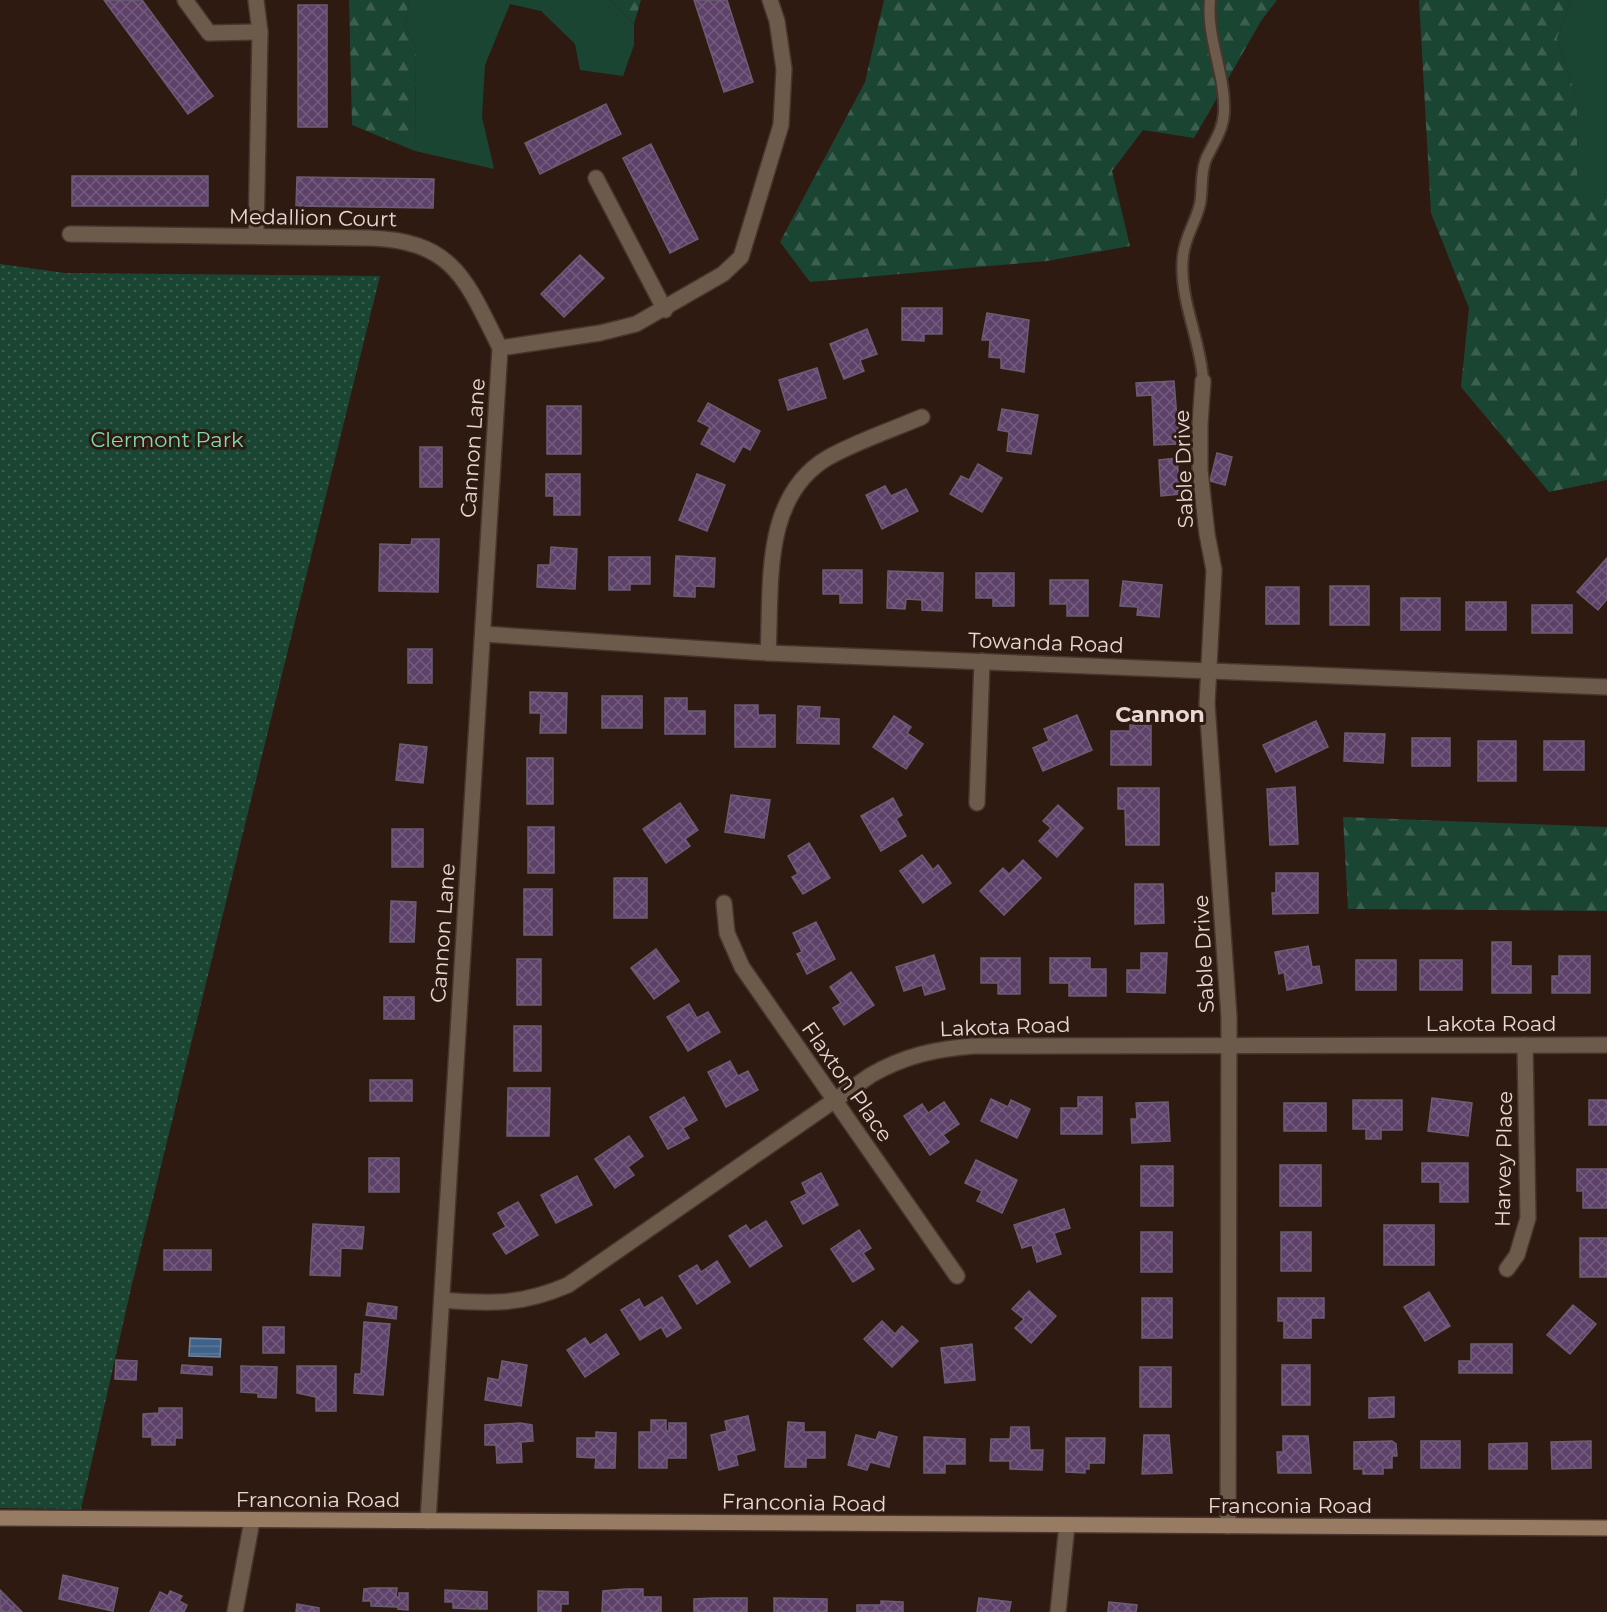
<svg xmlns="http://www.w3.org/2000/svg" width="1607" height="1612" viewBox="0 0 1607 1612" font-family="Montserrat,sans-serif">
<defs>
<pattern id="forest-firs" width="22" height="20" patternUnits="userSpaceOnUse" patternTransform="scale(1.5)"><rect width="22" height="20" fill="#1b4533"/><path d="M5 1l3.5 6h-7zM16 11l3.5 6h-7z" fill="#3c5f50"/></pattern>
<pattern id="park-dots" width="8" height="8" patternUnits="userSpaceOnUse" patternTransform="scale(1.5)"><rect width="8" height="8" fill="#1b4533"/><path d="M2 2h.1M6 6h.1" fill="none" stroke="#3c5f50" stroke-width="1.8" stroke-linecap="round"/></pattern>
<pattern id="water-rules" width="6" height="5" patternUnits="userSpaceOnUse" patternTransform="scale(1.5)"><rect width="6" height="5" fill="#406288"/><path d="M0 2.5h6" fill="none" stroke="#5c7898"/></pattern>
<pattern id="building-cross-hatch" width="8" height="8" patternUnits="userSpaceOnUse" patternTransform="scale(1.5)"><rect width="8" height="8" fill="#5d4169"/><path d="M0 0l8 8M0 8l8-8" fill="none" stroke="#745c7e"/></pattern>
</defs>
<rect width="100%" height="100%" fill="#2f1a12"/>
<g fill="#1b4533">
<polygon points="409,0 610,0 634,24 634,45 623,76 580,70 575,44 541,11 510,4 485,65 482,117 494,169 415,151 416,47 405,26"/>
<polygon points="1571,0 1607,0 1607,195 1577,190 1577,99 1557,38"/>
</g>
<g fill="url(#forest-firs)">
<polygon points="349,0 409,0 405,26 416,47 415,151 352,125"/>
<polygon points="610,0 641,0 634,24"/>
<polygon points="884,0 1277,0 1261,21 1194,138 1143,130 1112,171 1130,246 1047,261 810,282 780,242 865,82"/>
<polygon points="1419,0 1571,0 1557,38 1577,99 1577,189 1607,195 1607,480 1549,492 1461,387 1469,308 1431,213"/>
<polygon points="1343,817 1607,827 1607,911 1348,909"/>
</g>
<polygon fill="url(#park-dots)" points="0,264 65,273 380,276 132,1284 81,1509 0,1508"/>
<polygon fill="url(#water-rules)" stroke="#72859e" stroke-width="1.5" points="190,1338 221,1339 220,1357 189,1356"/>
<g fill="url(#building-cross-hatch)" stroke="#6b5d71" stroke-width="1.5">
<polygon points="104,0 142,0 213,96 188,114"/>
<polygon points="694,0 727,0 753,82 724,92"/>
<rect x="298" y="5" width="29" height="122"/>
<polygon points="606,104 621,134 540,174 525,143"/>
<polygon points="651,144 698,239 670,253 623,158"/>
<rect x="72" y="176" width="136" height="30"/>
<polygon points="297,177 434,179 433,208 296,206"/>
<polygon points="580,255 604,278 564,317 541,294"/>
<polygon points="902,308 942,308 942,334 924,334 924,341 902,340"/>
<polygon points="987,313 1029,320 1024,372 1001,368 1001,358 989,357 990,340 982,340"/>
<polygon points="867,329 877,354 860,360 864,371 844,379 830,344"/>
<polygon points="817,368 826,398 788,410 779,380"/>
<polygon points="1174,381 1179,444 1154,445 1152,395 1137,396 1136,383"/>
<polygon points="708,403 760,431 750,450 743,446 734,462 701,444 710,427 698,421"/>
<rect x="547" y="406" width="34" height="48"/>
<polygon points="1002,409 1038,415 1031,454 1007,451 1009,432 998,430"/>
<rect x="420" y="447" width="22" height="40"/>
<polygon points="1217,453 1232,457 1225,485 1210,481"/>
<polygon points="1177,458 1180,494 1161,496 1159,460"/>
<polygon points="978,464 1002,478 982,512 950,494 961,476 969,480"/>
<polygon points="546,474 580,474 580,515 554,515 554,496 546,496"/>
<polygon points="697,474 725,485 707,531 679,520"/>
<polygon points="885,486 891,496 906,489 918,511 882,529 866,495"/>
<polygon points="412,539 439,539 438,592 379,591 380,544 411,545"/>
<polygon points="551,547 577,549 575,589 537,587 538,565 550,565"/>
<polygon points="676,556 715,558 714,587 695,586 695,597 674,596"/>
<polygon points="609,557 650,557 650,584 630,584 630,590 609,590"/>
<polygon points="1607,558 1607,599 1598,610 1577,592"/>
<polygon points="823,570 862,570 862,603 840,603 840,594 823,594"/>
<polygon points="888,571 943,573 942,611 922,610 922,600 906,599 905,609 887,608"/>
<polygon points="976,573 1014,573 1014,606 993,606 993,598 976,598"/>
<polygon points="1050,580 1088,580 1088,616 1067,616 1067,604 1050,604"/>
<polygon points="1123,581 1162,585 1159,617 1137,615 1138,607 1120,606"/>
<rect x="1330" y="586" width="39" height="39"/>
<rect x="1266" y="587" width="33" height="37"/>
<rect x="1401" y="598" width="39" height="32"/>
<rect x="1466" y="602" width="40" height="28"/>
<rect x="1532" y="605" width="40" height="28"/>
<rect x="408" y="649" width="24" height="34"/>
<polygon points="530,692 567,693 566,733 540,733 541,713 530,713"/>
<rect x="602" y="696" width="40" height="32"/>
<polygon points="665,698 687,698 687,711 705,711 705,734 665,734"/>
<polygon points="735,705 758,705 758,715 775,715 775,747 735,747"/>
<polygon points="798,706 820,707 819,718 839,719 839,744 797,743"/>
<polygon points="1077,715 1092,750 1043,771 1033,748 1049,741 1044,729"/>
<polygon points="894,716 911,727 907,733 923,744 906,769 873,747"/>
<polygon points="1316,721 1328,747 1276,772 1263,745"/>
<polygon points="1130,725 1151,725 1151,765 1111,765 1111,731 1130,731"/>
<polygon points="1345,733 1385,734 1383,763 1344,761"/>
<rect x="1412" y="738" width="38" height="28"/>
<rect x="1478" y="741" width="38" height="40"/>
<rect x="1544" y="741" width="40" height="29"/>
<polygon points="400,744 427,747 423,783 396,780"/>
<rect x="527" y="758" width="26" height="46"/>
<polygon points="1295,787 1298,844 1270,845 1267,789"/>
<polygon points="1118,788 1159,788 1159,845 1126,845 1125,809 1118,809"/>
<polygon points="731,795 770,800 764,838 725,832"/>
<polygon points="893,798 902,815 896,819 906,836 881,851 861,816"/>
<polygon points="680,803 698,830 685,839 690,846 666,863 643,829"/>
<polygon points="1058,805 1083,828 1057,857 1039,841 1051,828 1043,821"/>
<rect x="528" y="827" width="26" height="46"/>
<rect x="392" y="829" width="31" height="38"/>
<polygon points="809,843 830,878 803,894 792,877 798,874 788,856"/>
<polygon points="922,855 933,870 938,865 951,883 923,903 900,871"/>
<polygon points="1023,860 1041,878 1004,915 980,891 1003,868 1009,874"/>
<polygon points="1276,873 1318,873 1318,913 1273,914 1272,893 1276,893"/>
<rect x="614" y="878" width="33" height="40"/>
<polygon points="1135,884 1163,884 1164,923 1135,924"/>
<rect x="524" y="889" width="28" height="46"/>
<polygon points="391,901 416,902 414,942 390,942"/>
<polygon points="816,922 835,959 807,974 797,954 802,952 793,933"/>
<polygon points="1492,942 1511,942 1511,966 1531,966 1531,993 1492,993"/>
<polygon points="1308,946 1312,967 1319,966 1322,983 1287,990 1284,972 1279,974 1275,952"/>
<polygon points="656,949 679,981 654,999 631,968"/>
<polygon points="1141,953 1167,953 1165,993 1127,992 1127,970 1141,970"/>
<polygon points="934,955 945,989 925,995 922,985 904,991 896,967"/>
<polygon points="1559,956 1590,956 1590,993 1552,993 1552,976 1559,976"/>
<polygon points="981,958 1020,958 1020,994 998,994 998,983 981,983"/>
<polygon points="1050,958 1090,958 1090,969 1106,969 1106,996 1069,996 1069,983 1050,983"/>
<rect x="517" y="959" width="24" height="46"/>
<rect x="1356" y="960" width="40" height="30"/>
<rect x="1420" y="960" width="42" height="30"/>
<polygon points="851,972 874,1005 844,1025 833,1008 841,1003 830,987"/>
<rect x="384" y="997" width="30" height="22"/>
<polygon points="689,1004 697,1018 708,1012 720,1032 688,1051 667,1017"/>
<rect x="514" y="1026" width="27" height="45"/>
<polygon points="730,1061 738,1076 748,1071 758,1090 726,1107 708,1072"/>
<rect x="370" y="1080" width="42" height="21"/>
<polygon points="508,1088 550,1088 549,1136 507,1136"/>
<polygon points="684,1097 697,1120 683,1128 689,1138 668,1149 650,1117"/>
<polygon points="1078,1097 1102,1097 1102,1134 1061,1134 1061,1108 1078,1108"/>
<polygon points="1432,1098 1472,1103 1468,1136 1428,1131"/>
<polygon points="991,1099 1008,1107 1011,1100 1030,1109 1017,1138 981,1121"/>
<polygon points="1353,1100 1402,1100 1402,1130 1381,1130 1381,1139 1366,1139 1366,1129 1353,1129"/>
<rect x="1589" y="1100" width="18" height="25"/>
<polygon points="944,1102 959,1124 943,1135 949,1142 930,1155 904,1116 922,1104 928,1113"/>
<polygon points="1168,1102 1170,1141 1132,1143 1131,1119 1137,1119 1136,1103"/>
<rect x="1284" y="1103" width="42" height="28"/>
<polygon points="629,1136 643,1156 628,1167 634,1175 615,1188 595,1159"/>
<rect x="369" y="1158" width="30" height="34"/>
<polygon points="976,1160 1017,1180 1002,1213 977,1201 982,1191 965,1183"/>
<polygon points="1422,1163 1468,1163 1468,1202 1440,1202 1440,1182 1422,1182"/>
<rect x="1280" y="1165" width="41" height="41"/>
<rect x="1141" y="1166" width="32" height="40"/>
<polygon points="1577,1169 1607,1169 1607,1208 1583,1208 1583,1191 1577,1191"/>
<polygon points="821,1173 838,1205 803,1224 791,1202 807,1194 802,1183"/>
<polygon points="577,1176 592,1205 556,1223 541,1195"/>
<polygon points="518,1202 538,1235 506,1254 493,1234 506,1227 498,1213"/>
<polygon points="1064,1209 1070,1228 1054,1233 1061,1254 1037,1262 1032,1245 1022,1248 1014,1225"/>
<polygon points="766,1221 782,1246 750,1267 729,1236 746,1225 750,1231"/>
<polygon points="313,1224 364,1227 362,1249 341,1248 340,1276 310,1275"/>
<rect x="1384" y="1225" width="50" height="40"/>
<polygon points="859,1230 871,1248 863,1253 874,1269 853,1282 831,1249"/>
<rect x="1141" y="1232" width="31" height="40"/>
<rect x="1281" y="1232" width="30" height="39"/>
<rect x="1580" y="1238" width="27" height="39"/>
<rect x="164" y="1250" width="47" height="20"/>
<polygon points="717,1261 730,1282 697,1304 679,1276 697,1265 701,1272"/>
<polygon points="1029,1291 1056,1316 1031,1343 1015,1328 1024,1319 1012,1309"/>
<polygon points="1429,1292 1450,1326 1425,1341 1404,1307"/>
<polygon points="662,1297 681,1328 667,1337 661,1327 640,1340 621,1310 639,1299 644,1308"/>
<rect x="1142" y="1298" width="30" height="40"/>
<polygon points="1278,1298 1324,1298 1324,1318 1311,1318 1311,1338 1284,1338 1284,1321 1278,1321"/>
<polygon points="368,1303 397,1307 396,1319 366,1315"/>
<polygon points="1573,1305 1596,1324 1570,1354 1547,1335"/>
<polygon points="882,1321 895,1334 902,1326 918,1341 892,1367 864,1339"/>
<polygon points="364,1322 390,1324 383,1395 354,1393 355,1374 361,1374"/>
<rect x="263" y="1327" width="21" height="26"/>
<polygon points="606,1334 619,1354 585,1377 567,1350 585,1338 590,1345"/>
<polygon points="972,1344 975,1380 945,1383 941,1348"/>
<polygon points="1471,1344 1512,1344 1512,1373 1459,1373 1459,1361 1471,1361"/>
<polygon points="116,1360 137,1361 136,1380 115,1379"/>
<polygon points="502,1361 527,1365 521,1406 485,1400 488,1378 499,1380"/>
<polygon points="182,1365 212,1367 212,1375 181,1373"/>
<rect x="1282" y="1365" width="28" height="40"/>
<polygon points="241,1366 277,1367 276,1398 258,1397 258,1393 241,1392"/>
<polygon points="297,1366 336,1366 336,1411 316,1411 316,1397 297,1393"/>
<rect x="1140" y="1367" width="31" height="40"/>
<polygon points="1394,1397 1394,1417 1369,1418 1369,1398"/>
<polygon points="159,1408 182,1408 182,1438 175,1438 175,1445 152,1445 152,1437 143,1437 143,1414 159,1413"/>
<polygon points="748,1416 755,1450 736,1455 738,1465 719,1470 711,1435 727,1431 725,1421"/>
<polygon points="651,1420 666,1420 666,1431 669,1431 669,1423 686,1423 686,1458 667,1458 667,1468 639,1468 639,1432 651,1432"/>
<polygon points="788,1422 804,1423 804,1432 825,1432 825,1458 806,1458 806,1467 785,1467"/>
<polygon points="520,1423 532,1425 533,1441 521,1442 522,1462 497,1463 496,1445 485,1445 485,1425"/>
<polygon points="1011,1427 1029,1427 1030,1450 1043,1450 1042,1470 1010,1469 1010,1461 990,1461 991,1439 1010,1439"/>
<polygon points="596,1432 616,1433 615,1468 595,1468 596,1458 577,1457 577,1438 596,1438"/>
<polygon points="879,1432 897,1437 889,1467 870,1462 867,1470 848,1465 856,1435 876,1440"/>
<polygon points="1144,1435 1169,1435 1172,1473 1142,1474"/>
<polygon points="1283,1436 1308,1436 1311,1473 1278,1473 1277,1452 1283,1452"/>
<polygon points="924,1437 965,1439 965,1464 945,1464 945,1473 924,1473"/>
<polygon points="1066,1438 1105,1438 1104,1463 1089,1463 1089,1469 1085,1469 1085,1473 1066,1472"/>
<polygon points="1392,1441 1396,1444 1397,1456 1392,1456 1392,1468 1383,1468 1383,1474 1363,1474 1363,1469 1354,1469 1354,1442"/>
<rect x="1421" y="1441" width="39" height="27"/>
<polygon points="1591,1441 1591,1468 1552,1469 1551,1442"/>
<polygon points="1527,1443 1527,1469 1489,1469 1489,1444"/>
<polygon points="63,1575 118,1588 113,1611 59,1599"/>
<polygon points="372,1588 397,1588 396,1597 399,1597 399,1593 408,1593 408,1610 398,1609 398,1607 371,1606 371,1601 363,1601 364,1589"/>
<polygon points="626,1589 643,1589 643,1597 661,1597 661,1612 602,1612 603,1591"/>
<polygon points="0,1590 22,1612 0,1612"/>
<polygon points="445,1590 487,1592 487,1609 478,1609 478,1598 476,1609 453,1608 453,1602 445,1602"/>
<polygon points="170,1591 182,1596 179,1601 187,1605 184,1612 150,1612 160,1592 168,1596"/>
<polygon points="538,1591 568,1592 568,1604 561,1604 561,1612 538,1612"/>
<polygon points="714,1598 747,1598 747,1612 694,1612 694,1599"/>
<polygon points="774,1598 827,1599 827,1612 774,1612"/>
<polygon points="979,1598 1011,1602 1009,1612 977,1612"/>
<polygon points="881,1601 903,1602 903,1612 857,1612 857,1605 881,1605"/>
<polygon points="1109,1602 1137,1605 1136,1612 1108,1612"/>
<polygon points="297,1604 319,1608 319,1612 296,1612"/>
</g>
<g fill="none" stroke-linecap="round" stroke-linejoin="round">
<g stroke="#49352d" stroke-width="14">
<path id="service" d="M1203,381C1201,339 1178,298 1183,256C1185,236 1196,222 1200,204C1203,189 1200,174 1206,159C1213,144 1223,130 1224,113C1226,75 1206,38 1210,0"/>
</g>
<g stroke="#49352d" stroke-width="18">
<g id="minor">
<polyline points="185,0 209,33 260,32"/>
<polyline points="596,178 665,310"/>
<path d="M70,234L370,238C454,241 466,280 500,348L428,1521"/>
<polyline points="256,236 260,32 256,0"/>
<polyline points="500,348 600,333 636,324 723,274 741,257 781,125 784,69 777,21 770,0"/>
<polyline points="1203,381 1200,424 1200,470 1207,534 1214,570 1207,704 1229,1017 1228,1526"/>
<polyline points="483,634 768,653 1607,687"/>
<path d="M768,653C772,585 761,496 829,457C858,441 891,430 922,417"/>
<polyline points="977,803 982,661"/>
<polyline points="724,903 727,933 742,967 957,1276"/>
<polyline points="1507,1269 1517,1255 1528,1218 1525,1045"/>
<path d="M442,1300C491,1304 522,1305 568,1285L871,1075C904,1056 935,1049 973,1046L1607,1045"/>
<polyline points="235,1612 252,1521"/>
<polyline points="1058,1612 1067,1525"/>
</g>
</g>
<g stroke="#49352d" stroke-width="18">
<polyline id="secondary" points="0,1518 1607,1528"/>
</g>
<use href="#service" stroke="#6c5b4b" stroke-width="10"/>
<use href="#minor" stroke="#6c5b4b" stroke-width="15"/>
<use href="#secondary" stroke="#977c63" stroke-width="15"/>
</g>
<g text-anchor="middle" stroke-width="6" stroke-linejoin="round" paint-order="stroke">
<g font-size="21" fill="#e7d8d3" stroke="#2f1a12">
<text transform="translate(313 218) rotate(1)" y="7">Medallion Court</text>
<text transform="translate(473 448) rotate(-86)" y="7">Cannon Lane</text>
<text transform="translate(1184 469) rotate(-92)" y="7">Sable Drive</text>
<text transform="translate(1046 643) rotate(2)" y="7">Towanda Road</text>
<text transform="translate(443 933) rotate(-86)" y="7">Cannon Lane</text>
<text transform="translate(1204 954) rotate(-93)" y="7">Sable Drive</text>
<text x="1491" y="1031">Lakota Road</text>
<text transform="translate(1005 1027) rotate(-2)" y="7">Lakota Road</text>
<text transform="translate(847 1082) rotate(55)" y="7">Flaxton Place</text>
<text transform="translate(1504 1159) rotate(-89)" y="7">Harvey Place</text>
<text x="318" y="1507">Franconia Road</text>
<text transform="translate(804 1503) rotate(1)" y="7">Franconia Road</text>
<text x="1290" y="1513">Franconia Road</text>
</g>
<g font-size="21" fill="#81d9b2" stroke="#2f1a12">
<text x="167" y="447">Clermont Park</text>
</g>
<g font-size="22" font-weight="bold" fill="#e7d8d3" stroke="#2f1a12">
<text x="1160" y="722">Cannon</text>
</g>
</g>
</svg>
